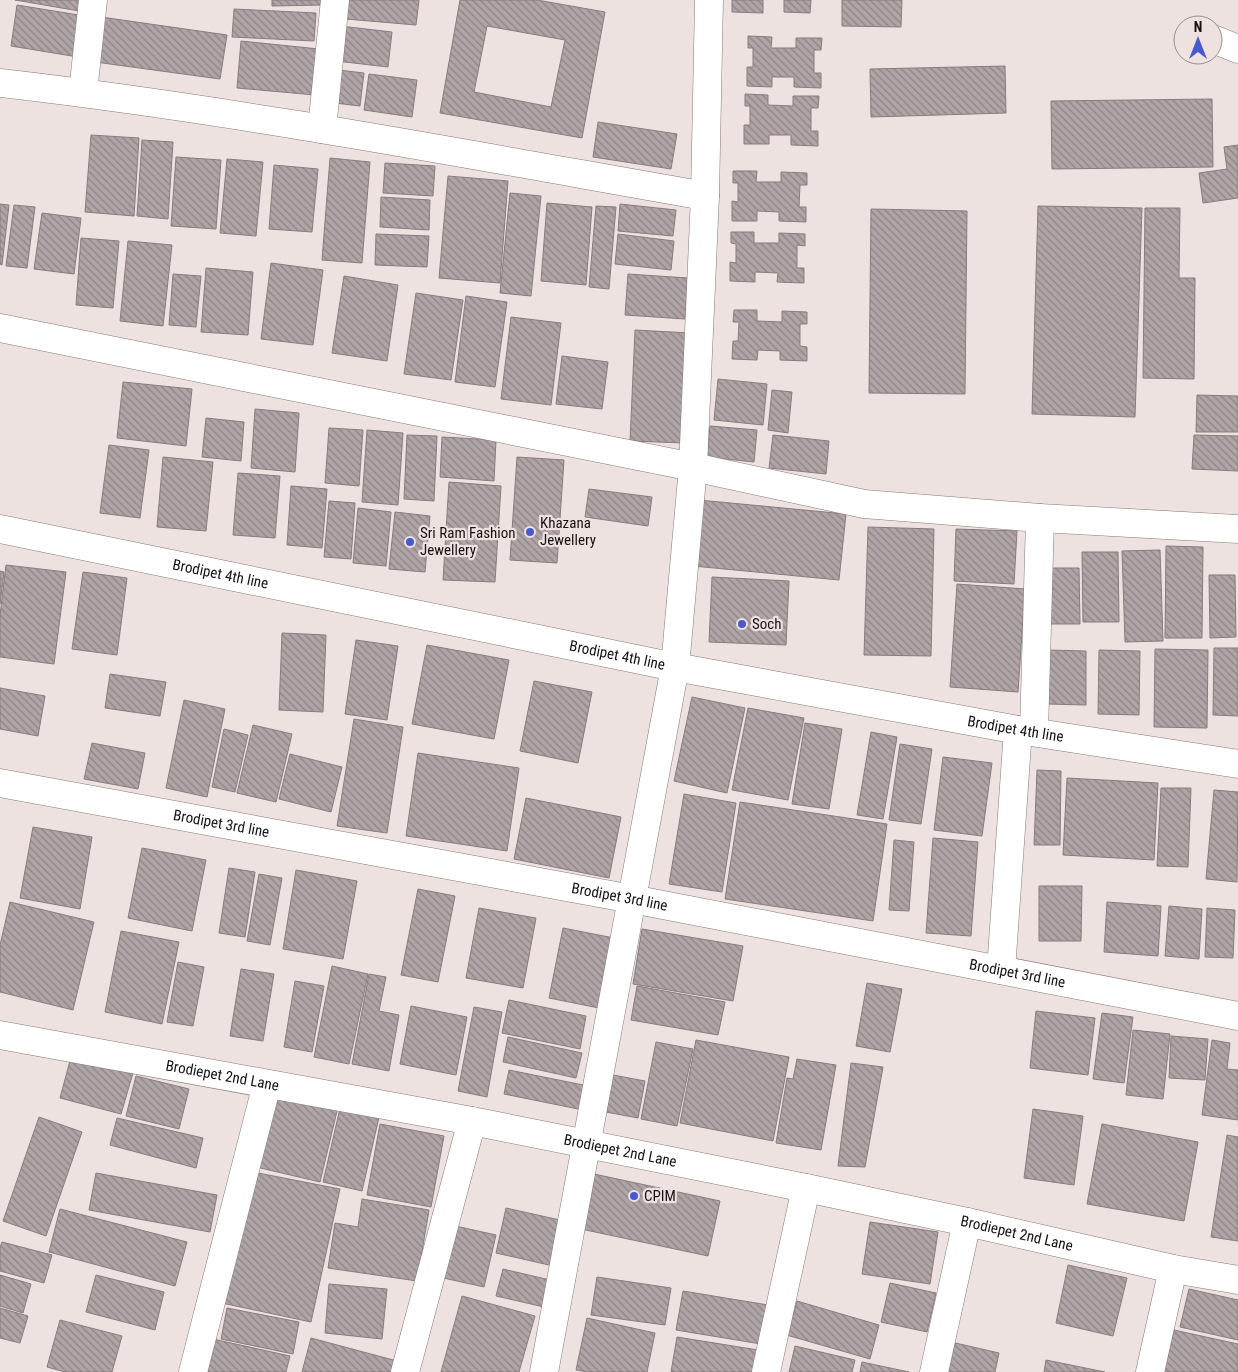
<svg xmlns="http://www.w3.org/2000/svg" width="1238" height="1372" viewBox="0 0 1238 1372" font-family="'Roboto Condensed',sans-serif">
<defs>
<pattern id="building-back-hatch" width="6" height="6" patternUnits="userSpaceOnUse" patternTransform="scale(1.25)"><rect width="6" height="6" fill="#afa4a6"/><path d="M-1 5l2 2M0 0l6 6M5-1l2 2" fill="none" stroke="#8d8486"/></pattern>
</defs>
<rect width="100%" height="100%" fill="#eee2e0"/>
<g fill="url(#building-back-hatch)" stroke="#877d7e" fill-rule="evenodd">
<polygon points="15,0 87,0 85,12"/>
<polygon points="272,0 323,0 323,5 272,6"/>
<polygon points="335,0 419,0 416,25 334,18"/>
<path d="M460,0H537L605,12L582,138L440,113ZM487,26L565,40L551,107L474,92Z"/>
<polygon points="732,0 763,0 763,13 732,12"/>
<polygon points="784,0 811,0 810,13 784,12"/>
<polygon points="842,0 902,0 901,27 842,26"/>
<polygon points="17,5 85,16 78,57 11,46"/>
<polygon points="234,9 316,13 314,41 232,37"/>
<polygon points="101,17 227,35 220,79 95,62"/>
<polygon points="340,26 392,32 388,67 336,61"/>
<polygon points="748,36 772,37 771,48 796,48 796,38 822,38 821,50 814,50 814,73 821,73 821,88 794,87 794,77 772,77 772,87 747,86 747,67 753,67 753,48 748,48"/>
<polygon points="241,41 319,49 315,95 237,88"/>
<polygon points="1005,66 1006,113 871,117 870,69"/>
<polygon points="330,69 364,73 360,106 326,102"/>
<polygon points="369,74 417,80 412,117 364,110"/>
<polygon points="745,94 768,95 768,105 793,106 793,96 819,96 818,108 811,108 811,131 818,131 818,146 791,145 791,135 769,135 769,144 744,144 744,125 750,125 750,106 745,106"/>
<polygon points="1212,99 1213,167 1052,169 1051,101"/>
<polygon points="598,122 677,134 671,169 593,157"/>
<polygon points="91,135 139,138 134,216 85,212"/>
<polygon points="142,140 173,142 168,219 137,216"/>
<polygon points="1238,145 1238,198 1203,203 1199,173 1227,169 1224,147"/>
<polygon points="176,157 221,160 216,229 171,226"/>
<polygon points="330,158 370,162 362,263 322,260"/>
<polygon points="227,159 263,162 256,236 220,233"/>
<polygon points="385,163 435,166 433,196 383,193"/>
<polygon points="274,165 318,169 312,232 269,229"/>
<polygon points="733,171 757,171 756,182 781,182 781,172 807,173 807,185 800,185 799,207 806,207 806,222 779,221 779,212 757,211 757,221 732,221 732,201 738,202 738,183 733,183"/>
<polygon points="448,176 508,181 500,283 439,278"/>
<polygon points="510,193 541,196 531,296 500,293"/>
<polygon points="381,197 430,200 429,230 380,227"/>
<polygon points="547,203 592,207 586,285 541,281"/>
<polygon points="0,204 9,205 2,265 0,264"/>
<polygon points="620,204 676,210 673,236 618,231"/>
<polygon points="14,205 35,207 27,268 6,266"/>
<polygon points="596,206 616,207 609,289 589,287"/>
<polygon points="1038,206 1142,208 1135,417 1032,414"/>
<polygon points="1145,208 1180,208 1179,278 1195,278 1194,379 1143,378"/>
<polygon points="871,209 967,211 965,394 869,393"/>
<polygon points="42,213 81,218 74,274 34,269"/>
<polygon points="731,232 754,232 754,243 779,243 779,233 805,234 805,246 797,245 797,268 804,268 804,283 777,282 778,273 755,272 755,282 730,281 730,262 736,263 736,244 731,243"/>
<polygon points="376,234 429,236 427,267 375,265"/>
<polygon points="618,234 674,241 671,270 615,264"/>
<polygon points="81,238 119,241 113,308 76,305"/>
<polygon points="128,241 172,245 163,326 120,321"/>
<polygon points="271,263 323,270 313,345 261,339"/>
<polygon points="206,268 253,272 248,335 201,332"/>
<polygon points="173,274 201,276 196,327 169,325"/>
<polygon points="628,274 688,278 685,319 625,315"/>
<polygon points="344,276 398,285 387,361 332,353"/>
<polygon points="416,293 463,300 451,380 404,374"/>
<polygon points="466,296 507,302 495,387 455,382"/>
<polygon points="734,310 757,310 757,321 782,322 782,311 807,312 807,324 800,324 800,346 807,347 807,361 780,360 780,351 758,350 757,360 732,359 733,341 738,341 739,322 733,322"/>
<polygon points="511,317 561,323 551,405 501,399"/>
<polygon points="635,330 690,333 685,443 630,441"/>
<polygon points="562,356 608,362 602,409 556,404"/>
<polygon points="718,379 767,384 763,425 714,420"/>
<polygon points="123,382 192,389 186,446 117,438"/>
<polygon points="772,390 792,392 788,433 768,430"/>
<polygon points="1197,395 1238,396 1238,432 1196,432"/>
<polygon points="255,409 299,413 295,472 251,468"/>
<polygon points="206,418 244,422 241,461 202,457"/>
<polygon points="710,426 757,430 754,462 707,457"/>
<polygon points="329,428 363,430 359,486 325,483"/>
<polygon points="367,430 403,433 398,505 362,502"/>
<polygon points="407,435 437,436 434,501 404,499"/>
<polygon points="773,435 829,441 826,474 769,468"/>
<polygon points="1194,435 1238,436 1238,471 1192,469"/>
<polygon points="442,437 496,440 494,481 440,477"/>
<polygon points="109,445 149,450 140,518 100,513"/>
<polygon points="163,457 213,462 206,531 157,527"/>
<polygon points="517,457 564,460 557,563 510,560"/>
<polygon points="238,473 280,476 275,538 233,535"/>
<polygon points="449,482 501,486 495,582 443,580"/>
<polygon points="291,486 327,489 322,548 287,545"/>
<polygon points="589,489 652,497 648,526 585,517"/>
<polygon points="699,500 846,514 839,580 693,566"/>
<polygon points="329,501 355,503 351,559 324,557"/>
<polygon points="358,508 391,512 386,566 353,563"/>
<polygon points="395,512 430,516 425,572 389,569"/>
<polygon points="868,527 934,529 931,656 864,655"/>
<polygon points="956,529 1017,531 1014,584 954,581"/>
<polygon points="1166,546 1203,547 1202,638 1165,638"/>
<polygon points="1160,550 1163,641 1125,642 1122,551"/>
<polygon points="1082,552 1118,552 1119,622 1083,622"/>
<polygon points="6,565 66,572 54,664 0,657 0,615"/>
<polygon points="1046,568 1079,568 1080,624 1046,624"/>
<polygon points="0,571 4,572 0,604"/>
<polygon points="83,572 127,578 117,655 72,649"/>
<polygon points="1209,575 1235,575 1236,637 1210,638"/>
<polygon points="712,577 789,581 786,645 709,642"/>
<polygon points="957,584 1025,589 1018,692 950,687"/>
<polygon points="282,633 326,635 323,712 279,710"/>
<polygon points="356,640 398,646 387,720 345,714"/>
<polygon points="427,645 509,660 494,739 412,724"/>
<polygon points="1214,648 1238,648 1238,716 1213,715"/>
<polygon points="1155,649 1208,650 1207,728 1154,727"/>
<polygon points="1048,650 1086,651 1086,705 1047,704"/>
<polygon points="1099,650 1140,651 1139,715 1098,714"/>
<polygon points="110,674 166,682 160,716 105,708"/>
<polygon points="534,681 592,692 578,763 520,751"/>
<polygon points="0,688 45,696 38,736 0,729"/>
<polygon points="692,697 745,708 727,793 674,781"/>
<polygon points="184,700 225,709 207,797 166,788"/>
<polygon points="748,708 804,718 788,800 732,790"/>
<polygon points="354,719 403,727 387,833 337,826"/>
<polygon points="805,723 842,729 829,809 792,804"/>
<polygon points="253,725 292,734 276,802 237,793"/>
<polygon points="224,729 248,735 235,792 212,787"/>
<polygon points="871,732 897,737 883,819 857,815"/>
<polygon points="92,743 145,753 138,789 84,779"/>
<polygon points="900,744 932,749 921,824 889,820"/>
<polygon points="418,753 519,768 507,851 406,836"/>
<polygon points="290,754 342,767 331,812 279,799"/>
<polygon points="943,757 992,763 982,836 934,830"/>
<polygon points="1037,770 1061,771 1060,845 1034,845"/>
<polygon points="1067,778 1158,783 1154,860 1063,855"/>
<polygon points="1161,788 1191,788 1188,867 1157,866"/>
<polygon points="1214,790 1238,792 1237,882 1206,879"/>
<polygon points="684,794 736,803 722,892 669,884"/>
<polygon points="526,798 621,817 609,878 514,859"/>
<polygon points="740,802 887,824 873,921 725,899"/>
<polygon points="33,827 92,837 80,909 20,898"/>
<polygon points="933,838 978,842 971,936 926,933"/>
<polygon points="894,840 914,842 909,911 889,910"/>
<polygon points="142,848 206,860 192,931 128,918"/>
<polygon points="229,868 255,872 245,937 219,933"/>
<polygon points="296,870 357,881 343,959 283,949"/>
<polygon points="259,874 282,878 270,945 247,941"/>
<polygon points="1039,886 1082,886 1081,941 1039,941"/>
<polygon points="418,889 455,896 438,982 401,975"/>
<polygon points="10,902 94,922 73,1010 0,992 0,945"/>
<polygon points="1107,902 1161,906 1158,956 1104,952"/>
<polygon points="1169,906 1202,909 1199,959 1165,956"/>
<polygon points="479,908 536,918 523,988 466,978"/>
<polygon points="1207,908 1235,910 1233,958 1205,957"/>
<polygon points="563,928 614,938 599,1008 549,998"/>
<polygon points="642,929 743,946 733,1001 633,984"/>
<polygon points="121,931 179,942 162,1024 105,1012"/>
<polygon points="178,962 204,967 193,1026 167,1022"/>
<polygon points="332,966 368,974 349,1064 314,1057"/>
<polygon points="241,969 274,974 263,1041 230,1036"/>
<polygon points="369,974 386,977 379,1011 399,1015 389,1071 352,1064"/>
<polygon points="295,981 324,986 312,1052 284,1047"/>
<polygon points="867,983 902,989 890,1052 856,1046"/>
<polygon points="637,986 725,1002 718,1035 631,1020"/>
<polygon points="509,1000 586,1016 580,1049 502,1033"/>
<polygon points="411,1006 467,1017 456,1075 400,1064"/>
<polygon points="474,1007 502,1012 487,1097 458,1091"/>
<polygon points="1036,1011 1095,1018 1088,1075 1030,1068"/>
<polygon points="1102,1013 1133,1017 1124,1083 1093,1079"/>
<polygon points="1133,1030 1170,1034 1163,1099 1126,1095"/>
<polygon points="1171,1036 1208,1039 1205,1080 1169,1078"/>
<polygon points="508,1037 582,1053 576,1078 503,1062"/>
<polygon points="696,1040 789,1057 773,1141 680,1123"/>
<polygon points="1212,1040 1230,1043 1227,1069 1238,1070 1238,1120 1202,1115"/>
<polygon points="656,1042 693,1049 677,1126 641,1119"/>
<polygon points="71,1057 133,1073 121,1114 60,1098"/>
<polygon points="797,1059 836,1065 821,1150 776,1143 787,1078 793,1079"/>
<polygon points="851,1063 883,1067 865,1167 838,1166"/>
<polygon points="509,1070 588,1086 583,1110 504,1094"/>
<polygon points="613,1075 645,1081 638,1118 606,1112"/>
<polygon points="136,1076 189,1089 179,1129 126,1116"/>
<polygon points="270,1089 338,1107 320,1182 252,1166"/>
<polygon points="341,1104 380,1113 362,1191 323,1182"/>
<polygon points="1033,1109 1083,1116 1074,1185 1024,1178"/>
<polygon points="39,1117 82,1132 46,1236 3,1221"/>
<polygon points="117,1118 203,1138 196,1168 110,1145"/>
<polygon points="380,1124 444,1136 431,1207 367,1195"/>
<polygon points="1102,1124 1198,1142 1184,1221 1087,1204"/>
<polygon points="1227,1135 1238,1137 1238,1241 1211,1237"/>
<polygon points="248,1171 340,1189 311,1322 217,1302"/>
<polygon points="96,1173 217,1195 210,1232 89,1210"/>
<polygon points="594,1174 720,1201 708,1256 581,1229"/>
<polygon points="362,1199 429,1210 417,1281 328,1268 335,1223 358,1227"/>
<polygon points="506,1208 569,1222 558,1267 496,1253"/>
<polygon points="60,1209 187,1242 175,1286 49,1252"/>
<polygon points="870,1222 938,1232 930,1284 862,1274"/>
<polygon points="451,1225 496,1235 484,1287 439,1277"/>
<polygon points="2,1242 52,1255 44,1283 0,1271 0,1247"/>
<polygon points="1068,1265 1127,1278 1113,1336 1056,1323"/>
<polygon points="503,1269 550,1280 544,1307 496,1296"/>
<polygon points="0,1275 31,1284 23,1313 0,1306"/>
<polygon points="96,1275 164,1292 155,1330 86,1312"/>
<polygon points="597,1277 671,1288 665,1325 591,1315"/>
<polygon points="890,1283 936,1293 927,1332 881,1322"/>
<polygon points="329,1284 387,1289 382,1339 325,1333"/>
<polygon points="1189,1289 1238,1300 1238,1340 1180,1327"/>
<polygon points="683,1291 768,1305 761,1344 676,1330"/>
<polygon points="462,1296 535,1316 519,1372 441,1372"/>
<polygon points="797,1301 879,1325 870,1359 783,1334 789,1315 793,1316"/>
<polygon points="0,1308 28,1316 20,1343 0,1338"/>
<polygon points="227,1308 299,1322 293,1354 221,1339"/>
<polygon points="587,1318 655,1333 647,1372 588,1372 576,1370"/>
<polygon points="60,1320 122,1336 112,1372 65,1372 47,1367"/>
<polygon points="1174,1330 1238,1344 1238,1372 1164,1372"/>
<polygon points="677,1337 758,1350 754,1372 671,1372"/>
<polygon points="311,1338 397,1361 394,1372 302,1372"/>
<polygon points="213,1339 290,1356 286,1372 211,1372 206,1371"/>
<polygon points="951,1342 999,1353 995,1372 944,1372"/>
<polygon points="795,1346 855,1360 852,1372 789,1372"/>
<polygon points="1046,1360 1105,1372 1044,1372"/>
<polygon points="862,1362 909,1372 860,1372"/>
</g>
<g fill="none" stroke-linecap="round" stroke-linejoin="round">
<g stroke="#857a79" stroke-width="29">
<g id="minor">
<polyline points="1213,39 1238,49"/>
<path d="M0,83C236,110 471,155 705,196"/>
<polyline points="83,92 93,0"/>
<polyline points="322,129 335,0"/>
<polyline points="0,328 693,467 864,504 1040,518 1238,529"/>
<path id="s1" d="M0,529L675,667L1018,730L1238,764"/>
<polyline points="1034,732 1040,518"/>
<path id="s2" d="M0,783L632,899L1238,1016"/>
<polyline points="1001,970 1018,730"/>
<path id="s3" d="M0,1035L472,1121L806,1188L967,1222L1173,1269L1238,1280"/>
<polyline points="193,1372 267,1084"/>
<polyline points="405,1372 472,1121"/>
<polyline points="544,1372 675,667 693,467 705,196 709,0"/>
<polyline points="766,1372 806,1188"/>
<polyline points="934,1372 967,1222"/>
<polyline points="1150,1372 1173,1269"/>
</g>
</g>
<use href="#minor" stroke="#fff" stroke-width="28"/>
</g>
<g fill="#4759cd" stroke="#eee2e0" stroke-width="2">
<circle cx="530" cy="532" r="5"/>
<circle cx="410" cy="542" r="5"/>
<circle cx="742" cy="624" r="5"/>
<circle cx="634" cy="1196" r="5"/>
</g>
<g text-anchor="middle" stroke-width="4.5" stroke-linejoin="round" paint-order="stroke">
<g font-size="15" fill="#141110" stroke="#eee2e0" text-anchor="start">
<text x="540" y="528">Khazana<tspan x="540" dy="17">Jewellery</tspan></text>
<text x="420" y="538">Sri Ram Fashion<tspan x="420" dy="17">Jewellery</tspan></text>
<text x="752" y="629">Soch</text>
<text x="644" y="1201">CPIM</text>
</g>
<g font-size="15" fill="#141110" stroke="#eee2e0">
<text dy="5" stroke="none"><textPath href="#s1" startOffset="225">Brodipet 4th line</textPath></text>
<text dy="5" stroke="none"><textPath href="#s1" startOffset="630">Brodipet 4th line</textPath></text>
<text dy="5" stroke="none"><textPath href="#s1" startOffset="1035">Brodipet 4th line</textPath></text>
<text dy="5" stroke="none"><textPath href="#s2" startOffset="225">Brodipet 3rd line</textPath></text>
<text dy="5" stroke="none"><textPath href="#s2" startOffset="630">Brodipet 3rd line</textPath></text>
<text dy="5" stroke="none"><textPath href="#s2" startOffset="1035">Brodipet 3rd line</textPath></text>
<text dy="5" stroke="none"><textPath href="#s3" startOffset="226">Brodiepet 2nd Lane</textPath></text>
<text dy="5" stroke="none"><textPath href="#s3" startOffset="631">Brodiepet 2nd Lane</textPath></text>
<text dy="5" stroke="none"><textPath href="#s3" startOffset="1036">Brodiepet 2nd Lane</textPath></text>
</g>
</g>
<g transform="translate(1198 40)"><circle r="24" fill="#eee2e0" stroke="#978e8d"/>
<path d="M0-4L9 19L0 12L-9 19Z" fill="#4759cd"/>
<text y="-8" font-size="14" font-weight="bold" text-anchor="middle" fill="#141110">N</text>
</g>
</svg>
